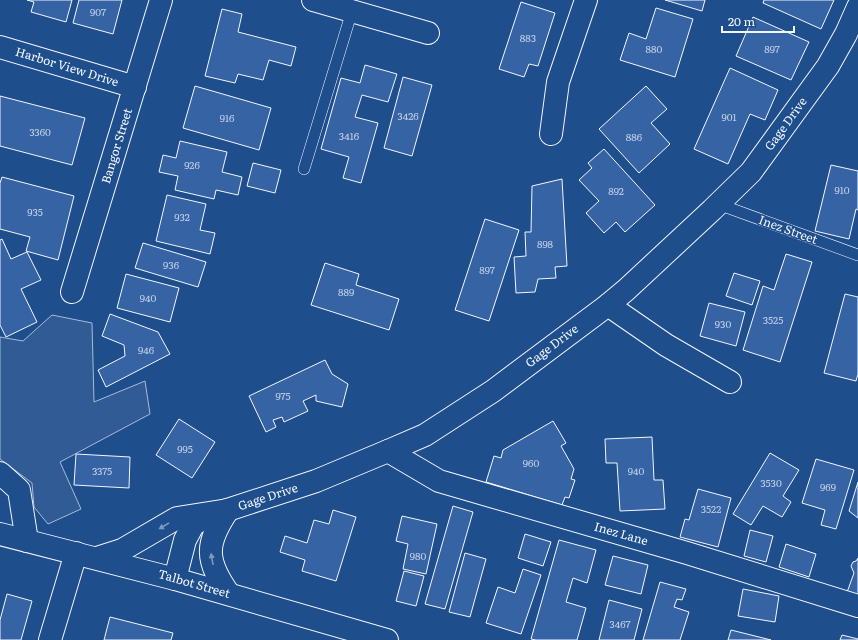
<svg xmlns="http://www.w3.org/2000/svg" width="858" height="640" viewBox="0 0 858 640" font-family="Literata,serif">
<rect width="100%" height="100%" fill="#1f4e8c"/>
<polygon fill="#305b95" stroke="#a8bbd7" points="52,315 92,323 94,402 145,381 150,414 60,462 81,509 48,524 34,507 32,483 0,459 0,337 23,341"/>
<g fill="#3563a3" stroke="#f2f6ff">
<polygon points="27,0 72,0 66,22 31,12 34,2"/>
<polygon points="79,0 122,0 113,34 73,23"/>
<polygon points="665,0 705,0 702,11"/>
<polygon points="764,0 834,0 821,29 763,3"/>
<polygon points="521,2 555,13 538,66 529,64 524,77 499,69"/>
<polygon points="656,8 693,19 675,77 620,60 629,33 646,39"/>
<polygon points="222,9 242,14 238,32 296,47 291,66 269,60 263,80 238,74 235,83 205,76"/>
<polygon points="753,17 809,42 791,80 736,56"/>
<polygon points="365,65 397,74 388,102 362,95 355,117 378,123 361,183 343,178 349,157 321,149 341,78 360,83"/>
<polygon points="730,68 778,90 765,120 750,114 728,164 694,149"/>
<polygon points="403,77 432,85 412,156 384,148"/>
<polygon points="195,86 271,108 259,150 183,128"/>
<polygon points="646,86 667,109 651,123 670,144 639,173 599,129"/>
<polygon points="0,96 85,118 72,165 0,146"/>
<polygon points="180,141 227,152 222,172 242,177 238,195 216,190 214,199 175,190 178,176 159,172 163,155 176,158"/>
<polygon points="604,149 655,205 625,232 616,222 604,233 586,213 599,201 579,180 592,168 588,163"/>
<polygon points="253,163 281,170 275,193 247,186"/>
<polygon points="831,165 858,171 858,210 856,209 849,239 815,231"/>
<polygon points="2,177 74,196 58,260 26,251 30,237 0,229 0,183"/>
<polygon points="562,179 567,266 555,267 556,278 538,279 535,292 516,293 514,257 526,256 525,232 531,232 532,186"/>
<polygon points="167,195 206,204 200,230 215,233 210,254 156,241"/>
<polygon points="485,219 519,230 489,321 455,310"/>
<polygon points="2,239 11,259 27,252 41,280 21,289 37,322 6,337 0,325 0,240"/>
<polygon points="143,243 206,262 198,287 135,268"/>
<polygon points="786,254 812,262 780,362 743,350 763,286 774,290"/>
<polygon points="325,263 359,274 356,285 399,299 389,330 311,305"/>
<polygon points="734,273 760,281 752,305 726,296"/>
<polygon points="126,274 179,288 170,322 117,308"/>
<polygon points="845,294 858,297 858,374 856,381 824,373"/>
<polygon points="709,303 745,312 736,346 700,336"/>
<polygon points="110,314 158,332 170,354 106,387 98,370 125,356 124,345 102,336"/>
<polygon points="325,360 332,374 348,384 342,407 316,401 316,395 303,401 308,411 284,422 282,417 273,420 276,427 266,432 249,396"/>
<polygon points="179,419 215,442 192,478 156,455"/>
<polygon points="553,421 566,443 561,446 574,469 571,479 575,480 569,498 565,497 562,505 486,482 494,456 501,458 503,450"/>
<polygon points="652,437 654,480 663,480 665,509 620,511 617,463 606,463 605,439"/>
<polygon points="770,453 799,470 783,496 791,502 782,517 763,506 751,525 733,514"/>
<polygon points="76,454 130,457 129,488 74,485"/>
<polygon points="816,459 854,470 836,529 821,525 825,510 802,503"/>
<polygon points="858,482 858,518 849,511"/>
<polygon points="698,489 731,498 718,547 680,537 685,519 689,520"/>
<polygon points="453,506 473,512 445,609 425,604"/>
<polygon points="333,510 356,517 336,581 302,571 305,560 280,552 285,536 307,543 314,520 329,524"/>
<polygon points="402,516 437,524 426,574 403,569 408,544 396,541"/>
<polygon points="750,530 773,536 766,562 744,556"/>
<polygon points="525,534 551,542 543,566 518,558"/>
<polygon points="559,540 596,550 587,583 573,578 566,602 586,608 577,640 536,640 531,639"/>
<polygon points="786,544 816,554 809,577 779,567"/>
<polygon points="465,553 486,559 470,617 449,612"/>
<polygon points="613,556 648,565 641,594 605,585"/>
<polygon points="858,558 858,599 846,595 854,573 851,566 853,562 856,561"/>
<polygon points="523,569 541,575 521,634 486,623 498,587 515,593"/>
<polygon points="404,571 424,576 416,606 396,601"/>
<polygon points="660,582 686,589 682,600 677,599 674,607 689,612 680,640 643,640"/>
<polygon points="743,589 779,596 775,622 738,616"/>
<polygon points="7,594 32,601 21,640 0,640 0,620"/>
<polygon points="609,600 642,609 634,640 599,640"/>
<polygon points="110,617 173,633 171,640 104,640"/>
<polygon points="731,630 771,640 728,640"/>
<polygon points="842,635 858,639 858,640 840,640"/>
</g>
<g fill="none" stroke-linecap="round" stroke-linejoin="round">
<g stroke="#f2f6ff" stroke-width="12">
<g id="service">
<polyline points="304,169 352,11"/>
<polyline points="718,204 858,255"/>
</g>
</g>
<g stroke="#f2f6ff" stroke-width="24">
<g id="minor">
<polyline points="313,0 428,33"/>
<polyline points="0,47 135,87"/>
<polyline points="551,134 558,82 586,0"/>
<polyline points="72,292 161,0"/>
<polyline points="608,305 666,345 730,382"/>
<polyline points="388,451 439,481 687,553 858,606"/>
<polyline points="0,473 19,490 27,541"/>
<polyline points="175,579 185,540 193,525 206,517 316,481 388,451 425,435 493,391 608,305 626,290 712,210 751,172 828,66 846,34 858,7"/>
<polyline points="50,640 76,553"/>
</g>
</g>
<g stroke="#f2f6ff" stroke-width="24">
<g id="secondary">
<path d="M228,510C205,544 205,560 229,594"/>
<polyline points="0,534 175,579 387,640"/>
<polyline points="97,558 122,550 177,518 228,510"/>
</g>
</g>
<use href="#service" stroke="#1f4e8c" stroke-width="11"/>
<use href="#minor" stroke="#1f4e8c" stroke-width="22"/>
<use href="#secondary" stroke="#1f4e8c" stroke-width="22"/>
</g>
<defs><path id="oneway-solid" d="M-6-.8H1V-3.2L6.5 0L1 3.2V.8H-6Z"/></defs>
<g fill="#7e9ac0">
<use href="#oneway-solid" transform="translate(164 526) rotate(149)"/>
<use href="#oneway-solid" transform="translate(212 559) rotate(-100)"/>
</g>
<g text-anchor="middle" stroke-width="3" stroke-linejoin="round" paint-order="stroke">
<g font-size="10" fill="#c3d1e8">
<text x="98" y="16">907</text>
<text x="528" y="42">883</text>
<text x="654" y="53">880</text>
<text x="772" y="53">897</text>
<text x="408" y="120">3426</text>
<text x="729" y="121">901</text>
<text x="227" y="122">916</text>
<text x="40" y="136">3360</text>
<text x="349" y="140">3416</text>
<text x="634" y="141">886</text>
<text x="192" y="169">926</text>
<text x="842" y="194">910</text>
<text x="616" y="195">892</text>
<text x="35" y="216">935</text>
<text x="182" y="221">932</text>
<text x="545" y="248">898</text>
<text x="171" y="269">936</text>
<text x="487" y="274">897</text>
<text x="346" y="296">889</text>
<text x="148" y="302">940</text>
<text x="773" y="324">3525</text>
<text x="723" y="328">930</text>
<text x="146" y="354">946</text>
<text x="283" y="400">975</text>
<text x="185" y="453">995</text>
<text x="531" y="467">960</text>
<text x="102" y="475">3375</text>
<text x="636" y="475">940</text>
<text x="771" y="487">3530</text>
<text x="828" y="491">969</text>
<text x="711" y="513">3522</text>
<text x="418" y="560">980</text>
<text x="620" y="628">3467</text>
</g>
<g font-size="12" fill="#f2f6ff" stroke="#1f4e8c">
<text transform="translate(67 67) rotate(17)" y="4">Harbor View Drive</text>
<text transform="translate(786 124) rotate(-54)" y="4">Gage Drive</text>
<text transform="translate(117 146) rotate(-73)" y="4">Bangor Street</text>
<text transform="translate(788 230) rotate(20)" y="4">Inez Street</text>
<text transform="translate(552 346) rotate(-37)" y="4">Gage Drive</text>
<text transform="translate(268 497) rotate(-18)" y="4">Gage Drive</text>
<text transform="translate(621 534) rotate(16)" y="4">Inez Lane</text>
<text transform="translate(194 584) rotate(16)" y="4">Talbot Street</text>
</g>
</g>
<path d="M722 26v6h72v-6" fill="none" stroke="#f2f6ff" stroke-width="2"/>
<text x="728" y="26" font-size="12" fill="#f2f6ff" stroke="#1f4e8c" stroke-width="3" paint-order="stroke">20 m</text>
</svg>
